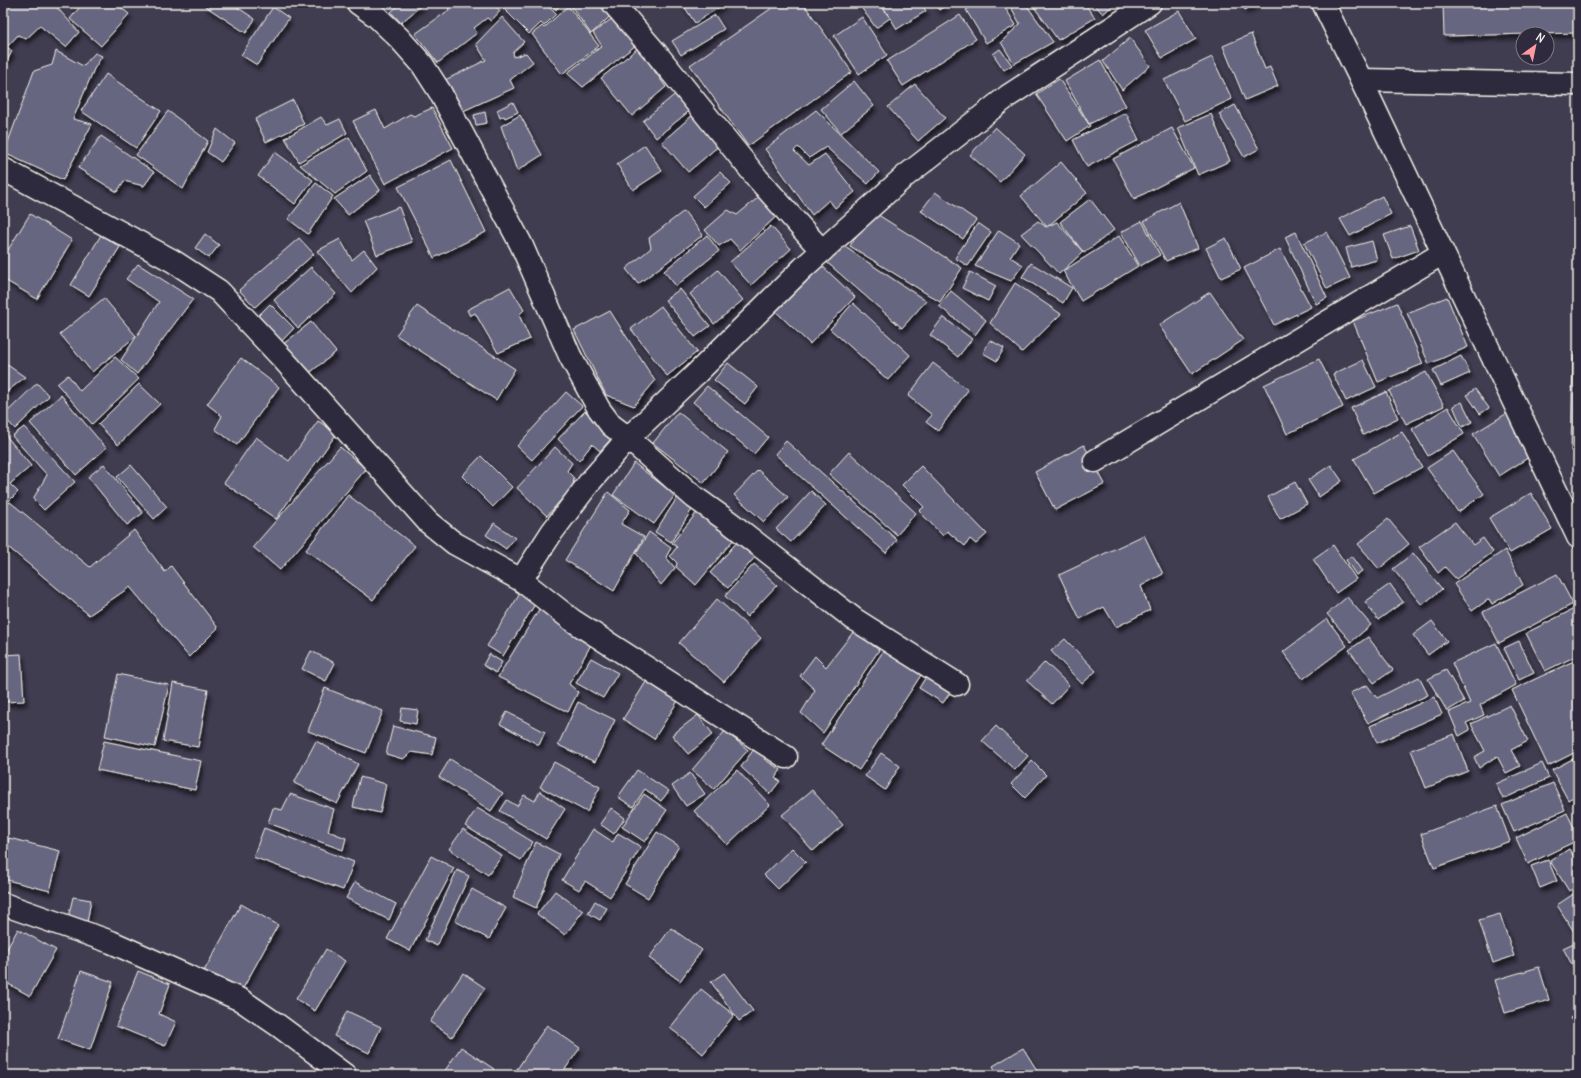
<svg xmlns="http://www.w3.org/2000/svg" width="1581" height="1078" viewBox="0 0 1581 1078" font-family="Delius,sans-serif">
<defs>
<filter id="shadow"><feDropShadow dx="2.5" dy="4.5" stdDeviation="2" flood-color="#0009"/></filter>
</defs>
<rect width="100%" height="100%" fill="#2f2a3d"/>
<filter id="ink" filterUnits="userSpaceOnUse"><feTurbulence type="fractalNoise" baseFrequency=".025" numOctaves="2"/><feDisplacementMap in="SourceGraphic" scale="8" xChannelSelector="R" yChannelSelector="G"/><feConvolveMatrix kernelMatrix="1 2 1 2 8 2 1 2 1" color-interpolation-filters="sRGB"/></filter>
<g filter="url(#ink)">
<path fill="#403c51" fill-rule="evenodd" d="M3,3H1578V1075H3ZM1523,34H1547V58H1523Z"/>
<g fill="#666680" stroke="#f4f1e8" filter="url(#shadow)">
<polygon points="3,3 53,3 79,32 66,47 40,26 26,39 18,35 7,47 12,51 7,61 3,59"/>
<polygon points="68,3 79,3 76,8"/>
<polygon points="83,3 115,3 129,14 101,46 70,19"/>
<polygon points="207,3 231,3 255,19 246,33 205,6"/>
<polygon points="401,3 424,3 401,23 391,12"/>
<polygon points="447,3 493,3 500,11 491,21 487,18 474,28 477,33 438,63 415,34 449,10"/>
<polygon points="509,3 545,3 556,14 544,26 541,23 529,34 503,8"/>
<polygon points="549,3 561,3 556,10"/>
<polygon points="569,3 613,3 618,9 591,34"/>
<polygon points="682,3 723,3 724,4 695,23"/>
<polygon points="779,3 803,3 852,72 748,146 690,65"/>
<polygon points="858,3 879,3 890,18 876,28"/>
<polygon points="881,3 921,3 926,11 897,29"/>
<polygon points="934,3 949,3 939,10"/>
<polygon points="976,3 1002,3 1016,25 986,43 966,10"/>
<polygon points="1009,3 1025,3 1053,42 1014,64 1001,42 1020,24"/>
<polygon points="1031,3 1084,3 1095,18 1058,40"/>
<polygon points="1093,3 1116,3 1103,14"/>
<polygon points="1241,3 1257,3 1245,10"/>
<polygon points="1443,3 1578,3 1578,33 1444,36"/>
<polygon points="568,6 599,46 562,74 532,34 542,26 544,28"/>
<polygon points="273,7 289,18 257,65 241,55"/>
<polygon points="1179,11 1196,39 1162,58 1145,30"/>
<polygon points="619,13 641,41 583,87 567,73 602,46 593,33"/>
<polygon points="715,15 724,29 681,55 672,41"/>
<polygon points="960,15 976,39 903,86 887,61"/>
<polygon points="502,17 524,42 513,52 514,57 526,53 533,62 510,80 514,88 461,112 443,81 486,60 476,44"/>
<polygon points="862,17 887,55 859,74 834,36"/>
<polygon points="1251,34 1265,69 1270,67 1278,86 1245,100 1223,46"/>
<polygon points="1130,38 1150,66 1122,90 1103,61"/>
<polygon points="638,48 666,87 632,116 601,78"/>
<polygon points="1000,49 1012,65 1004,70 993,54"/>
<polygon points="56,51 83,66 95,53 102,56 94,69 73,119 92,124 63,180 4,153 34,71 52,65"/>
<polygon points="1212,57 1232,99 1185,121 1164,80"/>
<polygon points="1100,60 1126,106 1089,124 1065,81"/>
<polygon points="106,74 161,111 136,148 81,111"/>
<polygon points="1059,79 1090,126 1067,141 1036,94"/>
<polygon points="854,81 874,106 841,133 821,109"/>
<polygon points="915,84 945,118 918,141 888,107"/>
<polygon points="679,91 693,108 656,138 643,121"/>
<polygon points="293,100 304,124 266,142 255,119"/>
<polygon points="513,102 518,112 505,118 504,116 500,118 497,110"/>
<polygon points="1235,105 1259,149 1244,157 1219,114"/>
<polygon points="432,108 453,148 385,184 353,121 376,110 385,129 410,114 414,116"/>
<polygon points="816,110 879,172 868,184 826,147 809,158 798,147 794,151 809,165 825,154 855,192 835,208 829,200 812,215 765,149"/>
<polygon points="168,111 208,141 183,189 136,155"/>
<polygon points="485,112 487,123 476,125 474,115"/>
<polygon points="695,113 721,144 688,172 662,142"/>
<polygon points="1126,113 1139,140 1087,167 1073,140"/>
<polygon points="1211,114 1230,161 1198,175 1178,128"/>
<polygon points="520,115 542,155 517,171 501,126"/>
<polygon points="321,117 327,125 340,119 347,133 299,162 285,138"/>
<polygon points="995,127 1025,154 1000,182 970,155"/>
<polygon points="1172,128 1194,168 1134,199 1113,159"/>
<polygon points="217,129 235,143 221,162 207,152"/>
<polygon points="101,136 154,172 144,186 124,181 117,192 78,168"/>
<polygon points="349,137 367,171 335,194 300,165"/>
<polygon points="645,145 662,171 633,190 617,164"/>
<polygon points="275,152 313,180 295,204 258,176"/>
<polygon points="451,160 486,232 434,258 398,187"/>
<polygon points="1061,162 1087,193 1047,227 1021,196"/>
<polygon points="720,172 731,183 704,207 693,196"/>
<polygon points="370,175 380,190 348,215 334,199"/>
<polygon points="316,183 333,196 308,234 288,219"/>
<polygon points="935,192 976,220 963,239 921,211"/>
<polygon points="760,196 778,215 740,250 730,239 719,246 705,230 728,210 737,215"/>
<polygon points="1382,196 1391,214 1350,236 1340,219"/>
<polygon points="1090,199 1114,230 1084,253 1060,222"/>
<polygon points="1179,202 1198,248 1166,261 1144,221"/>
<polygon points="399,207 412,242 377,255 363,221"/>
<polygon points="684,211 703,235 638,284 626,269 651,248 649,238"/>
<polygon points="872,211 962,268 940,302 850,246"/>
<polygon points="30,214 72,240 37,299 3,279 3,258"/>
<polygon points="1038,221 1046,227 1057,222 1083,252 1059,274 1021,234"/>
<polygon points="1142,221 1160,255 1140,266 1121,232"/>
<polygon points="978,223 991,232 968,266 955,258"/>
<polygon points="771,226 791,249 751,285 730,262"/>
<polygon points="1410,226 1419,250 1393,259 1384,235"/>
<polygon points="999,230 1019,243 1010,257 1023,265 1011,281 975,266"/>
<polygon points="1296,232 1327,298 1316,304 1285,237"/>
<polygon points="1327,232 1350,278 1327,289 1304,243"/>
<polygon points="205,234 219,245 209,258 195,248"/>
<polygon points="101,235 120,247 89,296 71,285"/>
<polygon points="707,235 719,251 676,286 664,271"/>
<polygon points="1119,236 1138,266 1081,301 1063,271"/>
<polygon points="299,238 314,254 255,307 239,290"/>
<polygon points="1226,238 1241,269 1221,278 1206,248"/>
<polygon points="340,239 352,260 364,250 377,267 352,293 317,251"/>
<polygon points="1372,241 1377,260 1351,267 1346,248"/>
<polygon points="839,243 926,301 902,328 823,259"/>
<polygon points="1280,249 1311,307 1274,325 1244,268"/>
<polygon points="816,260 855,297 810,344 771,307"/>
<polygon points="1031,263 1072,288 1063,303 1022,277"/>
<polygon points="138,264 193,299 137,374 121,360 159,302 126,279"/>
<polygon points="311,267 336,294 298,328 274,300"/>
<polygon points="718,270 743,300 714,324 690,294"/>
<polygon points="970,272 996,286 988,301 962,288"/>
<polygon points="1015,283 1061,314 1022,352 990,323"/>
<polygon points="510,287 524,310 519,315 530,339 498,353 475,313 470,316 467,310"/>
<polygon points="680,289 710,326 695,337 665,300"/>
<polygon points="951,291 986,320 975,335 939,306"/>
<polygon points="1210,292 1243,340 1192,374 1159,325"/>
<polygon points="1447,297 1468,347 1429,364 1407,313"/>
<polygon points="104,298 136,336 92,372 60,334"/>
<polygon points="853,303 910,355 888,380 830,329"/>
<polygon points="1397,303 1423,364 1378,382 1353,321"/>
<polygon points="270,304 294,328 281,342 256,318"/>
<polygon points="417,306 515,369 496,400 396,335"/>
<polygon points="661,306 697,352 667,376 631,329"/>
<polygon points="610,311 655,381 634,406 606,395 574,330"/>
<polygon points="943,317 972,339 958,357 930,335"/>
<polygon points="311,322 336,352 307,375 282,345"/>
<polygon points="990,340 1004,348 997,361 983,353"/>
<polygon points="1573,353 1578,353 1578,451 1571,451"/>
<polygon points="1461,356 1470,373 1441,386 1433,370"/>
<polygon points="115,357 139,379 92,424 57,384 68,375 80,391"/>
<polygon points="241,358 279,387 237,445 215,429 222,416 207,404"/>
<polygon points="1319,359 1343,407 1287,434 1264,385"/>
<polygon points="1363,360 1376,387 1346,401 1333,374"/>
<polygon points="728,363 758,387 745,404 714,380"/>
<polygon points="933,363 968,390 938,431 926,422 932,415 908,396"/>
<polygon points="6,364 25,377 3,395 3,365"/>
<polygon points="1426,372 1444,406 1406,424 1389,391"/>
<polygon points="37,383 49,396 15,429 3,416"/>
<polygon points="139,384 160,404 118,445 98,424"/>
<polygon points="707,386 768,437 754,454 693,402"/>
<polygon points="1475,389 1489,408 1480,414 1467,395"/>
<polygon points="566,392 582,406 532,460 517,446"/>
<polygon points="1386,392 1398,418 1363,435 1351,408"/>
<polygon points="61,395 106,448 76,475 30,423"/>
<polygon points="1462,402 1472,422 1462,427 1453,406"/>
<polygon points="1448,407 1464,434 1428,456 1412,429"/>
<polygon points="585,411 612,438 600,451 592,444 579,461 558,439"/>
<polygon points="678,412 728,452 704,483 653,443"/>
<polygon points="1509,412 1534,454 1499,476 1473,434"/>
<polygon points="318,421 337,433 276,519 224,483 256,437 289,461"/>
<polygon points="24,427 75,482 44,510 33,499 47,475 12,436"/>
<polygon points="3,432 31,466 10,484 18,492 3,507"/>
<polygon points="1402,432 1422,467 1374,493 1354,459"/>
<polygon points="786,441 897,540 886,553 775,454"/>
<polygon points="1084,445 1105,484 1055,510 1035,472"/>
<polygon points="340,447 366,469 280,570 253,547"/>
<polygon points="555,447 572,463 567,471 574,478 573,486 547,516 517,488"/>
<polygon points="1453,451 1484,494 1458,512 1427,468"/>
<polygon points="849,452 916,513 897,535 829,474"/>
<polygon points="481,456 512,487 493,507 462,476"/>
<polygon points="634,463 675,495 654,524 613,495"/>
<polygon points="104,464 143,513 127,525 88,477"/>
<polygon points="131,465 167,507 154,519 117,477"/>
<polygon points="1331,465 1342,481 1319,497 1308,480"/>
<polygon points="921,466 987,534 976,544 970,539 965,546 947,531 943,536 919,511 924,507 902,485"/>
<polygon points="758,470 788,497 764,522 734,495"/>
<polygon points="1295,482 1307,504 1280,519 1268,497"/>
<polygon points="811,491 826,505 791,542 776,529"/>
<polygon points="608,492 630,510 621,524 644,537 614,591 565,560"/>
<polygon points="1531,493 1552,529 1510,553 1489,518"/>
<polygon points="348,495 415,546 373,600 306,550"/>
<polygon points="679,495 695,505 671,542 655,532"/>
<polygon points="10,502 90,567 134,530 165,572 171,566 218,628 189,657 130,587 89,615 8,547 3,552 3,509"/>
<polygon points="699,510 734,539 696,585 676,567 677,563 670,556 677,547 672,543"/>
<polygon points="1388,519 1409,544 1379,569 1358,544"/>
<polygon points="1455,522 1473,545 1483,538 1493,552 1456,579 1445,567 1438,573 1419,547"/>
<polygon points="494,523 515,538 506,549 486,535"/>
<polygon points="649,532 671,548 666,557 675,568 661,585 636,553"/>
<polygon points="1144,535 1163,574 1141,586 1150,610 1116,627 1104,607 1080,619 1059,575"/>
<polygon points="738,541 756,556 728,588 710,573"/>
<polygon points="1333,545 1356,579 1336,593 1313,559"/>
<polygon points="1505,550 1523,585 1492,604 1489,599 1472,611 1454,584"/>
<polygon points="1413,553 1442,589 1422,605 1393,569"/>
<polygon points="1351,556 1362,571 1356,575 1346,560"/>
<polygon points="754,564 777,585 747,617 725,596"/>
<polygon points="1557,574 1573,604 1499,643 1483,612"/>
<polygon points="1390,584 1403,602 1378,620 1365,602"/>
<polygon points="521,592 537,601 503,656 487,646"/>
<polygon points="1347,597 1371,625 1351,642 1327,614"/>
<polygon points="717,599 761,638 724,682 679,643"/>
<polygon points="543,603 562,614 557,623 592,643 569,684 578,692 568,712 498,677"/>
<polygon points="1574,609 1578,618 1578,655 1545,671 1526,633"/>
<polygon points="1327,619 1347,646 1303,679 1283,652"/>
<polygon points="1432,621 1447,641 1428,655 1413,635"/>
<polygon points="854,631 879,650 823,733 801,713 815,690 800,676 815,656 826,667"/>
<polygon points="1368,637 1393,670 1374,683 1349,650"/>
<polygon points="1065,639 1096,671 1082,684 1051,651"/>
<polygon points="1519,641 1534,673 1519,680 1504,648"/>
<polygon points="1496,643 1516,685 1480,705 1484,715 1466,723 1470,730 1459,736 1449,712 1470,703 1452,663"/>
<polygon points="888,644 925,669 859,770 821,745"/>
<polygon points="311,651 335,663 326,681 302,669"/>
<polygon points="21,654 24,701 3,702 3,655"/>
<polygon points="489,654 502,662 496,673 483,665"/>
<polygon points="591,658 618,673 603,698 576,683"/>
<polygon points="1578,659 1578,751 1548,766 1512,690"/>
<polygon points="1045,662 1069,685 1052,704 1027,681"/>
<polygon points="1446,670 1464,701 1447,711 1428,679"/>
<polygon points="929,672 953,688 943,703 919,688"/>
<polygon points="118,674 169,685 155,747 105,736"/>
<polygon points="649,677 681,696 654,739 623,719"/>
<polygon points="1419,677 1428,695 1368,723 1350,693 1367,685 1377,698"/>
<polygon points="173,683 208,690 198,747 163,741"/>
<polygon points="325,688 383,711 366,753 308,731"/>
<polygon points="1434,697 1442,714 1377,743 1370,726"/>
<polygon points="578,702 615,720 595,762 558,745"/>
<polygon points="1510,705 1528,741 1511,750 1520,766 1506,773 1497,756 1479,768 1474,757 1485,751 1471,724"/>
<polygon points="402,708 418,710 416,724 400,721"/>
<polygon points="507,712 545,732 539,745 500,724"/>
<polygon points="698,715 713,734 688,754 672,735"/>
<polygon points="393,726 436,737 432,755 412,752 403,759 386,754"/>
<polygon points="996,726 1028,756 1015,770 982,741"/>
<polygon points="725,731 748,750 714,789 692,770"/>
<polygon points="1454,734 1468,771 1426,788 1411,750"/>
<polygon points="104,741 201,761 195,790 97,770"/>
<polygon points="316,741 358,764 337,804 294,783"/>
<polygon points="757,745 769,753 764,759 781,770 775,778 780,781 770,794 741,767"/>
<polygon points="881,753 900,766 885,790 865,776"/>
<polygon points="1578,756 1578,794 1568,800 1552,770"/>
<polygon points="450,759 503,793 491,811 439,777"/>
<polygon points="1032,761 1046,775 1025,798 1011,784"/>
<polygon points="554,762 600,787 587,812 540,787"/>
<polygon points="1542,763 1549,778 1503,799 1496,784"/>
<polygon points="637,770 669,791 661,801 645,789 633,807 618,797"/>
<polygon points="737,770 770,805 727,845 694,811"/>
<polygon points="690,773 705,794 686,806 672,786"/>
<polygon points="360,777 386,784 380,813 353,807"/>
<polygon points="1553,783 1565,810 1514,832 1502,805"/>
<polygon points="812,790 843,825 813,851 782,815"/>
<polygon points="540,791 565,809 546,839 500,811 507,800 517,806 524,795 535,801"/>
<polygon points="290,794 334,809 328,831 346,838 343,850 268,823 273,808 282,810"/>
<polygon points="644,794 667,810 645,842 622,827"/>
<polygon points="1497,806 1510,841 1434,868 1421,834"/>
<polygon points="477,808 533,842 521,860 465,826"/>
<polygon points="611,808 625,818 614,834 600,824"/>
<polygon points="1567,813 1578,836 1578,840 1528,864 1516,838"/>
<polygon points="264,828 354,862 343,890 253,857"/>
<polygon points="463,829 502,856 488,875 449,849"/>
<polygon points="593,829 613,842 618,833 641,847 610,897 585,881 579,890 562,880"/>
<polygon points="657,832 679,846 648,898 625,884"/>
<polygon points="9,838 60,851 50,891 3,879 3,862"/>
<polygon points="536,842 559,854 536,908 513,897"/>
<polygon points="792,848 806,862 778,889 764,875"/>
<polygon points="1569,849 1578,863 1578,885 1569,891 1550,861"/>
<polygon points="431,856 454,868 410,951 387,939"/>
<polygon points="1548,860 1557,881 1540,888 1531,866"/>
<polygon points="457,870 469,876 437,946 425,940"/>
<polygon points="355,882 396,904 389,920 346,898"/>
<polygon points="472,889 506,908 489,939 455,921"/>
<polygon points="555,891 583,911 565,935 537,914"/>
<polygon points="1578,891 1578,938 1557,905"/>
<polygon points="73,897 91,900 87,923 68,918"/>
<polygon points="595,901 607,908 600,920 588,913"/>
<polygon points="241,904 278,925 241,992 204,971"/>
<polygon points="1500,914 1514,956 1493,963 1479,920"/>
<polygon points="671,928 702,950 680,981 649,958"/>
<polygon points="18,929 56,950 30,996 3,981 3,956"/>
<polygon points="1578,941 1578,976 1563,948"/>
<polygon points="326,949 345,961 315,1011 296,999"/>
<polygon points="1539,967 1549,1000 1505,1013 1495,980"/>
<polygon points="81,971 113,982 90,1050 58,1039"/>
<polygon points="138,971 170,984 159,1014 176,1022 165,1046 116,1026"/>
<polygon points="463,973 485,988 452,1037 430,1022"/>
<polygon points="724,973 753,1011 739,1021 711,982"/>
<polygon points="701,989 734,1015 703,1054 670,1028"/>
<polygon points="347,1011 381,1027 369,1053 334,1036"/>
<polygon points="1578,1013 1578,1030 1570,1018"/>
<polygon points="547,1025 580,1048 561,1075 520,1075 515,1072"/>
<polygon points="461,1047 494,1069 490,1075 442,1075"/>
<polygon points="1023,1048 1040,1075 998,1075 993,1066"/>
</g>
<g fill="none" stroke-linecap="round" stroke-linejoin="round">
<g stroke="#f4f1e8" stroke-width="25">
<g id="street">
<polyline points="358,3 376,16 399,38 422,64 440,92 521,244 570,356 599,409 611,425 628,438 694,497 729,522 854,619 957,684"/>
<polyline points="613,3 656,53 758,179 822,251"/>
<polyline points="1323,3 1361,80 1578,537"/>
<polyline points="1361,80 1578,84"/>
<polyline points="3,169 173,261 219,291 283,359 428,522 454,543 521,580 572,620 786,757"/>
<polyline points="1095,461 1443,253"/>
<polyline points="521,580 552,532 589,483 628,438 696,374 803,268 904,177 1008,96 1150,3"/>
<polyline points="3,904 111,942 241,1000 279,1026 345,1075"/>
</g>
</g>
<use href="#street" stroke="#2f2a3d" stroke-width="22"/>
</g>
</g>
<rect width="1581" height="1078" fill="none" stroke="#2f2a3d" stroke-width="16"/>
<rect x="8" y="8" width="1565" height="1062" fill="none" stroke="#f4f1e8" stroke-width="1.5" filter="url(#ink)"/>
<g transform="translate(1535 46) rotate(33)"><circle r="19" fill="#2f2a3d" stroke="#7e7a81"/>
<path d="M0-3L7 15L0 10L-7 15Z" fill="#ff9aa2"/>
<text y="-6" font-size="11" font-weight="bold" text-anchor="middle" fill="#f4f1e8">N</text>
</g>
</svg>
